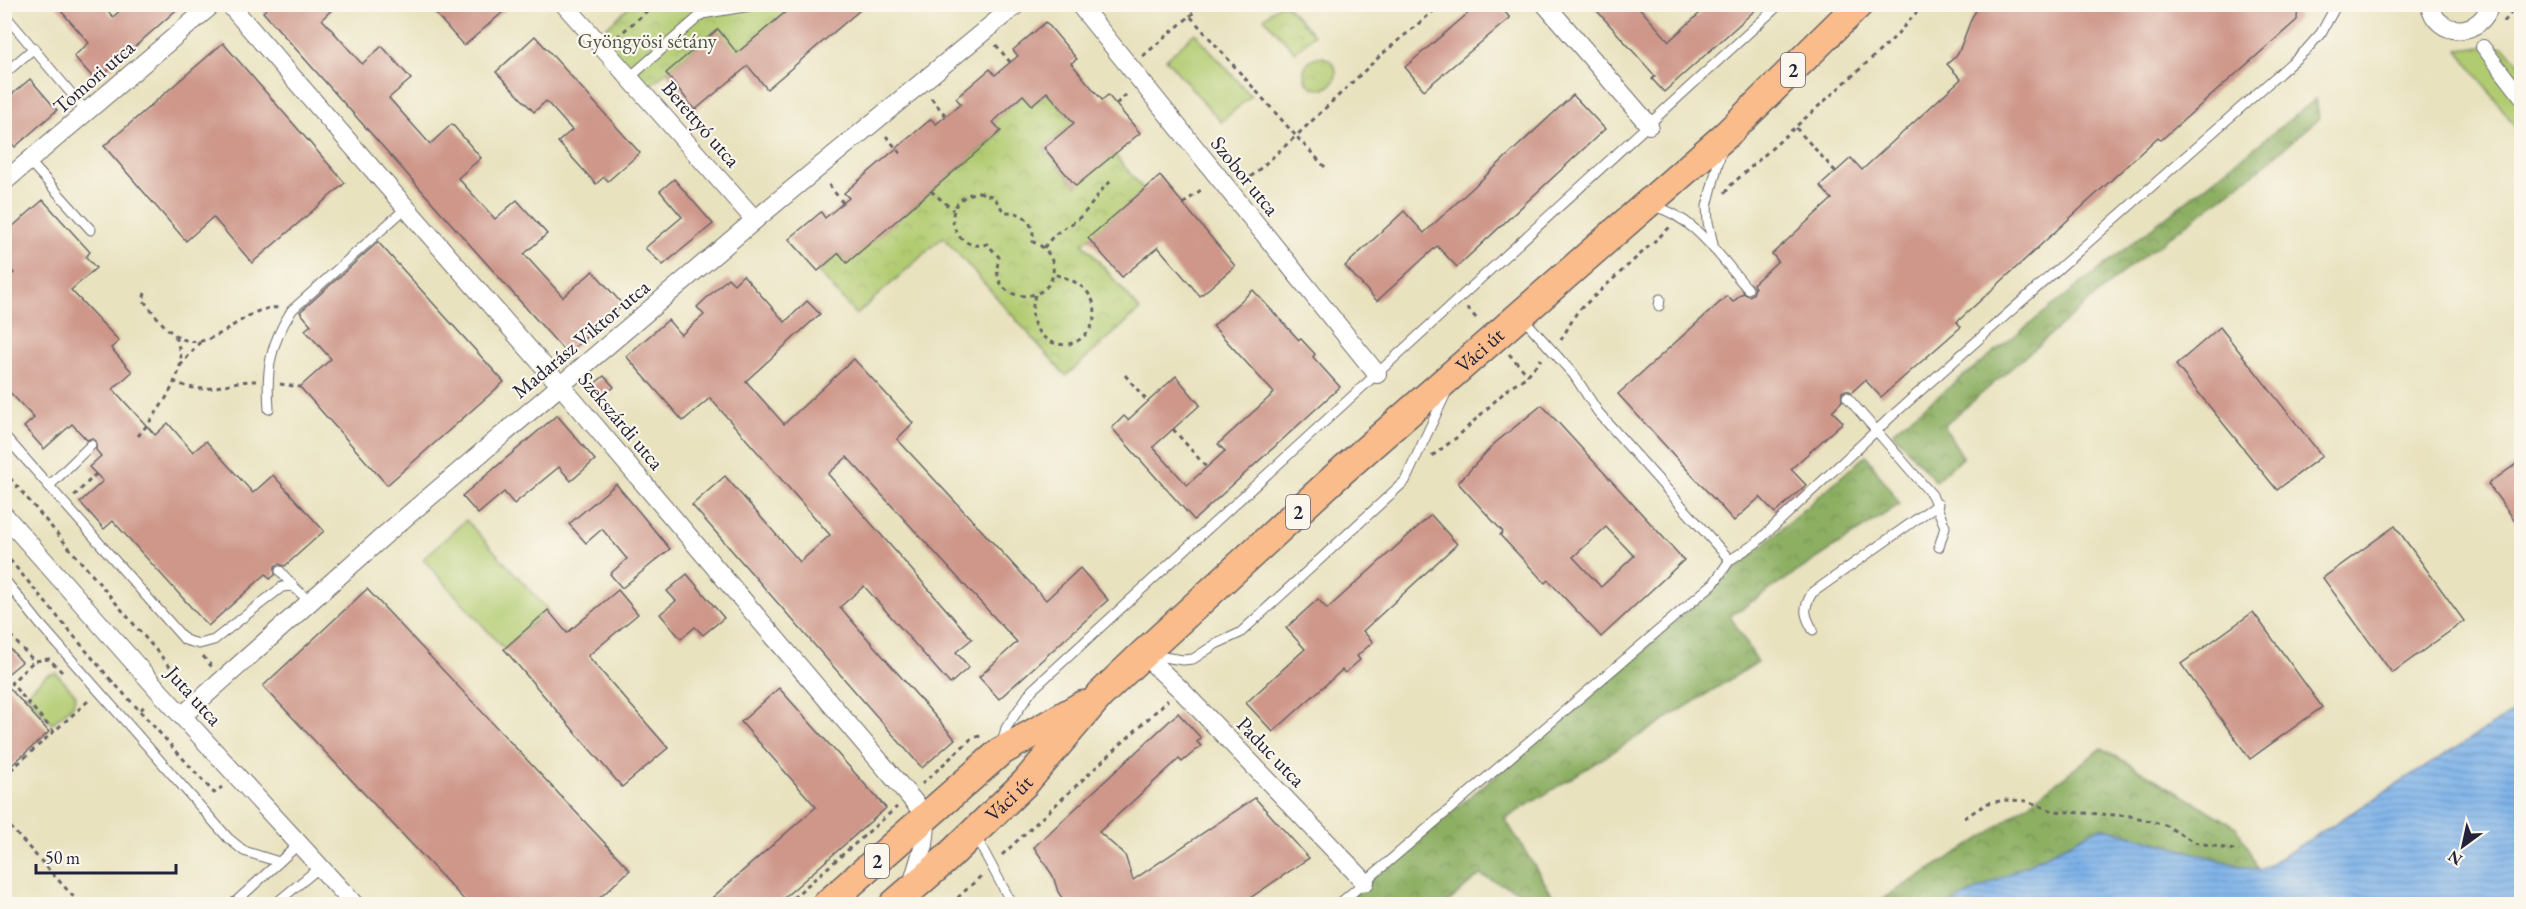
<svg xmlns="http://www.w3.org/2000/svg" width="2526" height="909" viewBox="0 0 2526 909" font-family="'EB Garamond',serif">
<defs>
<pattern id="forest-crowns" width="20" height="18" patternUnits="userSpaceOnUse" patternTransform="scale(1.5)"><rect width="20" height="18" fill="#8caf62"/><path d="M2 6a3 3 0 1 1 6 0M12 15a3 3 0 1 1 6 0" fill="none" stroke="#728e52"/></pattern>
<pattern id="park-crowns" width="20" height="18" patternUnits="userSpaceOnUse" patternTransform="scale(1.5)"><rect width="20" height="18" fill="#b1cb70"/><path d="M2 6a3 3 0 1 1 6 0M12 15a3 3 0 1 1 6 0" fill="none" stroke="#98ae62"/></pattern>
<pattern id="water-rules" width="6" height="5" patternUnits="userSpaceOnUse" patternTransform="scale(1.5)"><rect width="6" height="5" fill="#7bb1e9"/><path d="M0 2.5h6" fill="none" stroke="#6490be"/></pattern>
</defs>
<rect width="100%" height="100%" fill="#fbf7ec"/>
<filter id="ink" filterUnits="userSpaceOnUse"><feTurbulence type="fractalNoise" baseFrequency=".0167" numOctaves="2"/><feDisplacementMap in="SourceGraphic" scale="12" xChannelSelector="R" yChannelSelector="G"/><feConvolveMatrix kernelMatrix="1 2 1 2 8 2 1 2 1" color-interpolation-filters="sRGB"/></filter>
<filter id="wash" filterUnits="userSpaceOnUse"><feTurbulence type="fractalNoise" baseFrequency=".008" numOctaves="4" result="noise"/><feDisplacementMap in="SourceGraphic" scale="24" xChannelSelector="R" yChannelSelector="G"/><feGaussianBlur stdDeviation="1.35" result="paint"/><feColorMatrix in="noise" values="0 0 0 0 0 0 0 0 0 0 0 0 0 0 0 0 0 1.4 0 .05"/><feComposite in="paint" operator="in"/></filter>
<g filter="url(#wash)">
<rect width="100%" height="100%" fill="#e9e2bf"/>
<g fill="#b1cb70" stroke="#6a7656" stroke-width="1.5">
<polygon points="1195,33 1251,96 1221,122 1166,59"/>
<polygon points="2483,47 2504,47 2521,65 2521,134 2458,50"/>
<polygon points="466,520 548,610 504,649 423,559"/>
<polygon points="56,673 76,695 73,705 52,724 26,694 47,675"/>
</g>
<g fill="url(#forest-crowns)" stroke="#57684e" stroke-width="1.5">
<polygon points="2316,99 2319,118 2255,173 2128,268 1944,426 1963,457 1935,481 1892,432"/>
<polygon points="1866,455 1900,504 1730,616 1758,662 1505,819 1558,904 1549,904 1480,875 1446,904 1341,904 1574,710"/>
<polygon points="2102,748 2237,827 2259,871 2101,827 1950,904 1874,904 1985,836"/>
</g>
<g fill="url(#park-crowns)" stroke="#6a7656" stroke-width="1.5">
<polygon points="631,5 795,5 737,53 717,30 642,92 595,38"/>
<polygon points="1279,5 1286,5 1314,35 1295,52 1264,18"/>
<circle cx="1320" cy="73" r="16"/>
<polygon points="1047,92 1074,123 1044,148 1076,186 1114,154 1144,190 1083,243 1140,310 1066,376 943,237 856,315 818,271 839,253 847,263 1000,132 993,122 1023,95 1032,105"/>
</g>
<polygon fill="url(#water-rules)" stroke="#4e6a92" stroke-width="1.5" points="2521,707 2521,904 1950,904 2101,827 2259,871"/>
<g id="blocks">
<g fill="#ce978a" fill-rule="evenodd">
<polygon points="55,4 102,4 113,17 127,4 183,4 96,81 74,56 89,43"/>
<polygon points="272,4 338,4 322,19 362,64 382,46 411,79 389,98 430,144 452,124 481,158 458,178 495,219 517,200 547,234 524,254 563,297 593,271 623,305 567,354 263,12"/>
<polygon points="427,4 512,4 464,46"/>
<polygon points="795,4 867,4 767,89 748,66 695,110 666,73 718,29 737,53"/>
<polygon points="1479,4 1498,4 1510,18 1424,90 1405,67"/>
<polygon points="1591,4 1636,4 1669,41 1710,4 1762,4 1664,92 1652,79 1655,76"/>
<polygon points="1980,4 2298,4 2297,20 2161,140 2158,137 1957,322 1961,327 1881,397 1865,380 1852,392 1846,390 1842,392 1842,401 1832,411 1843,422 1791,469 1806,485 1775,513 1760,497 1734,521 1618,394 1727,296 1733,302 1743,293 1749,296 1753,294 1755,288 1753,284 1778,261 1772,254 1832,199 1820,186 1851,158 1862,170 1961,79 1947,64 1958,54 1972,17"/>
<polygon points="1046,22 1077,59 1071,63 1102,100 1108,95 1140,133 1076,186 1044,148 1074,123 1047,92 1032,105 1023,95 993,122 1001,131 847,263 839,253 818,271 789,239 821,212 825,218 849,198 844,193 931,119 936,124 961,104 956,98 990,69 995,75 1018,56 1013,50"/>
<polygon points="535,36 640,153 608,181 604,177 596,184 558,142 572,130 546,101 534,112 496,72"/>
<polygon points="223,43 345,183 252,263 213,217 186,241 104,146"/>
<polygon points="30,79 57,110 15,147 4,135 4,101"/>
<polygon points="1573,95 1605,129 1457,267 1437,246 1377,301 1345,266 1404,211 1424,233"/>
<polygon points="1160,176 1235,266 1200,296 1158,247 1122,277 1088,238"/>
<polygon points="674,179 713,224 663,265 645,248 682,217 660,191"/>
<polygon points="43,200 90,252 86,257 96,268 71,290 119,341 111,348 132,372 113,389 155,435 168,423 193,452 206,441 253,493 273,475 324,531 285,566 279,564 275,566 275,575 270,579 266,574 208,626 113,521 104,529 80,502 103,481 89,467 101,456 96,450 96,441 92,438 87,440 72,424 44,449 24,427 34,418 4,386 4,282 14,273 4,263 4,234"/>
<polygon points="378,242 504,382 387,485 300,387 331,359 305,330 311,325 300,312"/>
<polygon points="743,275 785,322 807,301 820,314 746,381 784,424 854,359 913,423 897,439 1046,600 1080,568 1108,600 999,699 979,677 1017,642 847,457 828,474 972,639 956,652 969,667 950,684 864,586 840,607 955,739 922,768 692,505 725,476 800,562 830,535 710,398 683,421 626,356 668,320 681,335 704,315 697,307 728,278 734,284"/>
<polygon points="1253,290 1299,340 1301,339 1315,354 1313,357 1340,387 1194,520 1112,428 1124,416 1128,420 1176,376 1200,405 1153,447 1187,485 1225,451 1218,444 1274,393 1213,326"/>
<polygon points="2220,327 2322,456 2277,490 2176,365"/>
<polygon points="604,376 614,387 599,400 589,388"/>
<path d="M1542,405L1684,560L1601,637L1548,580L1545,583L1500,535L1503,532L1458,483L1495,443ZM1606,527L1634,556L1601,587L1573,557Z"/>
<polygon points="557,415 595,460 571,481 559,467 514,504 504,492 478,514 462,496"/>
<polygon points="2522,460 2522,530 2488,484"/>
<polygon points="616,484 670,549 622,588 610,574 627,559 602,529 586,543 569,524"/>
<polygon points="1431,515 1457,544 1363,631 1373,642 1357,656 1360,660 1345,673 1342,670 1273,732 1246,703 1305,649 1286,628 1318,599 1327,609"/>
<polygon points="2395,526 2464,621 2392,673 2323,578"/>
<polygon points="687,574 724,618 703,635 695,627 681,639 660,614 676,601 667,591"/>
<polygon points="367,589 630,870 593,904 468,904 263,686"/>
<polygon points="618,590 638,614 588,656 668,748 622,787 504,649 548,610 567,633"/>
<polygon points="2253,612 2322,707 2250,759 2181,664"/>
<polygon points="4,642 22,662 4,677"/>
<polygon points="4,682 49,732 4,772"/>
<polygon points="779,688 886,808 777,904 705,904 816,807 741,722"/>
<polygon points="1178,713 1201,738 1197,742 1201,746 1182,762 1179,759 1099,832 1125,855 1133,880 1255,798 1309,858 1241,904 1066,904 1058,892 1053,876 1034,847"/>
</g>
</g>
</g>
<g filter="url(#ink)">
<use href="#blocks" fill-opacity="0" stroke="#686569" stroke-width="1.5"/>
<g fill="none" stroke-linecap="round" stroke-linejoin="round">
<g stroke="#686569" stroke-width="11">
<g id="service">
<polyline points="4,14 87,112"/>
<polyline points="4,74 34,48"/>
<polyline points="629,78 702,14 762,4"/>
<polyline points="30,162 91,230"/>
<path d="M1652,206C1694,215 1721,259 1748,289"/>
<polyline points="1714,249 1708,222 1707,206 1722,148"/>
<polyline points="1659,306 1660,299"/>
<polyline points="1523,318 1574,375 1598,412 1730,560"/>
<polyline points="1847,397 1932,495 1945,527 1939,547"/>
<path d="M269,409C266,369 270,344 292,310L406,208"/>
<polyline points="4,435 185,640 199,644 214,640 282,587 293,586 311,603"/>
<polyline points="49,486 91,445"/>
<polyline points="280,571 293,586"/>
<polyline points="4,579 39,623 228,838 244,851 279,862"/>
<path d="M1813,630C1804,615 1803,608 1812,593L1938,504"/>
<polyline points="1150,655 1183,660 1193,659 1216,644 1240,633 1405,481 1446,393"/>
<polyline points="1002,743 1006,728 1032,690 1780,4"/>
<polyline points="976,837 1012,904"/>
<polyline points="233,904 299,844"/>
<polyline points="275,904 320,867"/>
<polyline points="1339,904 1714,583 1730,560 1756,543 1893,415 2306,50 2321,33 2337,4"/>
</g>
</g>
<g stroke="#686569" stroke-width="16">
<polyline id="pedestrian" points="2483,47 2522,98"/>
</g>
<g stroke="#686569" stroke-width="20">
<g id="minor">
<polyline points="229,4 561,386 927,817 924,845 911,888"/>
<polyline points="564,4 755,220"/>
<polyline points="1079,4 1377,374"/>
<polyline points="1545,4 1649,125"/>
<path d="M2430,4C2436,39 2482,37 2490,4"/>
<polyline points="4,182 213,4"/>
<polyline points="4,515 160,692 354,904"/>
<polyline points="1143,654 1181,690 1365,882"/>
<polyline points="182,716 387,533 755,220 1017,4"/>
</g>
</g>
<g stroke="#686569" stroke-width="31">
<g id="primary">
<polyline points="827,904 1000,752 1083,705"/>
<path id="s1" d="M894,904L945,860L1025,783L1100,695L1143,654L1342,471L1726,135L1859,4"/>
</g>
</g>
<g stroke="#686569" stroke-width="3" stroke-dasharray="4.5 4.5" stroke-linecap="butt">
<polyline points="1190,16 1203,4"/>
<polyline points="2504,22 2518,4"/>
<polyline points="617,37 655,4"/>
<polyline points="996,45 1010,62"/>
<polyline points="1143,56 1190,16 1296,136 1381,55 1442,4"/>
<polyline points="931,98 946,116"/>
<polyline points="1116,104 1127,94"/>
<polyline points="1796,128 1836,172"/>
<polyline points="886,136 901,154"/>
<polyline points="1244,183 1296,136 1325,167"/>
<polyline points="829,185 843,203"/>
<polyline points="931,191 953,210"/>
<path d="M979,192L994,197L1004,212C1024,211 1035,223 1033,242C1042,245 1049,252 1052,261C1064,305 985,311 999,257L987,244C951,254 936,198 979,192Z"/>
<polyline points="1725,193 1731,185 1891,41 1924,4"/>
<polyline points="1183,204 1202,189"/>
<path d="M1044,248C1059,225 1070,229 1084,213C1095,202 1099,189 1113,180"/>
<path d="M145,293L143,300C153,311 163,327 175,335C213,360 241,304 279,308"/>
<path d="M1035,295C1031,311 1030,327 1045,338C1084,367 1131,291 1052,274"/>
<polyline points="1467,308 1478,320"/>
<polyline points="1561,340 1577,312 1670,227"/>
<polyline points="1509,354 1528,375"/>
<polyline points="180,366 200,342"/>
<polyline points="1125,375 1148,402"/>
<path d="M173,381C211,399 220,380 256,381"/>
<polyline points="280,384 300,387"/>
<polyline points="1173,429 1207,468"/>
<path d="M138,436C154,417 179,385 181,359C181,351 177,343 175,336"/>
<polyline points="1432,456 1456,438 1511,386 1526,377 1541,359"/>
<polyline points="4,471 177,675"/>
<polyline points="74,496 96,474"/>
<polyline points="4,553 110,679 108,681"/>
<polyline points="4,629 34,661"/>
<polyline points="203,656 212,667"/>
<polyline points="177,676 193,683"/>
<polyline points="110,679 140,711 146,704"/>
<polyline points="140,711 214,793 222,787"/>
<polyline points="54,732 11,683 34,661 49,659 62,672"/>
<polyline points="4,776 88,701 87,699"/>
<polyline points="922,784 972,738 984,735"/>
<polyline points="1964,818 1988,803 2006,800 2027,801 2053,811 2131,816 2165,825 2194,842 2239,851"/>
<polyline points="4,820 80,904"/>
<polyline points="1002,855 1168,700"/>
<polyline points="786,904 897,807"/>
<polyline points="951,904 982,875"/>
</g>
<use href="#service" stroke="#fff" stroke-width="9"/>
<use href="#pedestrian" stroke="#fff" stroke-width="14"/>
<use href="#minor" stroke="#fff" stroke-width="18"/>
<use href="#primary" stroke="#f9bc8a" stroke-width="28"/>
</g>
</g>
<g text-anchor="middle" stroke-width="4.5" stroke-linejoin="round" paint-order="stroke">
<g fill="#fbf7ec" stroke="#636270" stroke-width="1.5">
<rect x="1781" y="53" width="24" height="34" rx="4.5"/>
<rect x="1286" y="495" width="24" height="34" rx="4.5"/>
<rect x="865" y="844" width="24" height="34" rx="4.5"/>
</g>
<g font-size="20" font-weight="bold" fill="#22223b">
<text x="1793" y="77">2</text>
<text x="1298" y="519">2</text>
<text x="877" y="868">2</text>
</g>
<g font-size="21" fill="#4d554b" stroke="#fbf7ec">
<text x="647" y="48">Gyöngyösi sétány</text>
</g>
<g font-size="21" fill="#22223b" stroke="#fbf7ec">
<text transform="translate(94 77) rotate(-41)" y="7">Tomori utca</text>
<text transform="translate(701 124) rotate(49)" y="7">Berettyó utca</text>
<text transform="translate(1245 176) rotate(51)" y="7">Szobor utca</text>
<text transform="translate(581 339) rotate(-40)" y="7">Madarász Viktor utca</text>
<text dy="7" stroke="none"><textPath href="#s1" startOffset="807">Váci út</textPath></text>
<text transform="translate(621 421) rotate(50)" y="7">Szekszárdi utca</text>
<text transform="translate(194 696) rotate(48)" y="7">Juta utca</text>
<text transform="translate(1271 752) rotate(46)" y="7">Paduc utca</text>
<text dy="7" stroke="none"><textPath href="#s1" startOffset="156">Váci út</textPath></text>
</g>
</g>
<rect width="2526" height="909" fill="none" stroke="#fbf7ec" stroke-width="24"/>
<g transform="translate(2463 846) rotate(213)" stroke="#fbf7ec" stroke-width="4.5" paint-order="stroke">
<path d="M0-4.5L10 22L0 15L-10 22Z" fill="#22223b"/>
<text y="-9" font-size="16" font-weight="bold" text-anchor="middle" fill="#22223b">N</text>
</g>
<path d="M36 864v9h140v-9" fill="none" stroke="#22223b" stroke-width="3"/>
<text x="45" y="864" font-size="18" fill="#22223b" stroke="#fbf7ec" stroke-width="4.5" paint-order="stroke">50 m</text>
</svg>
